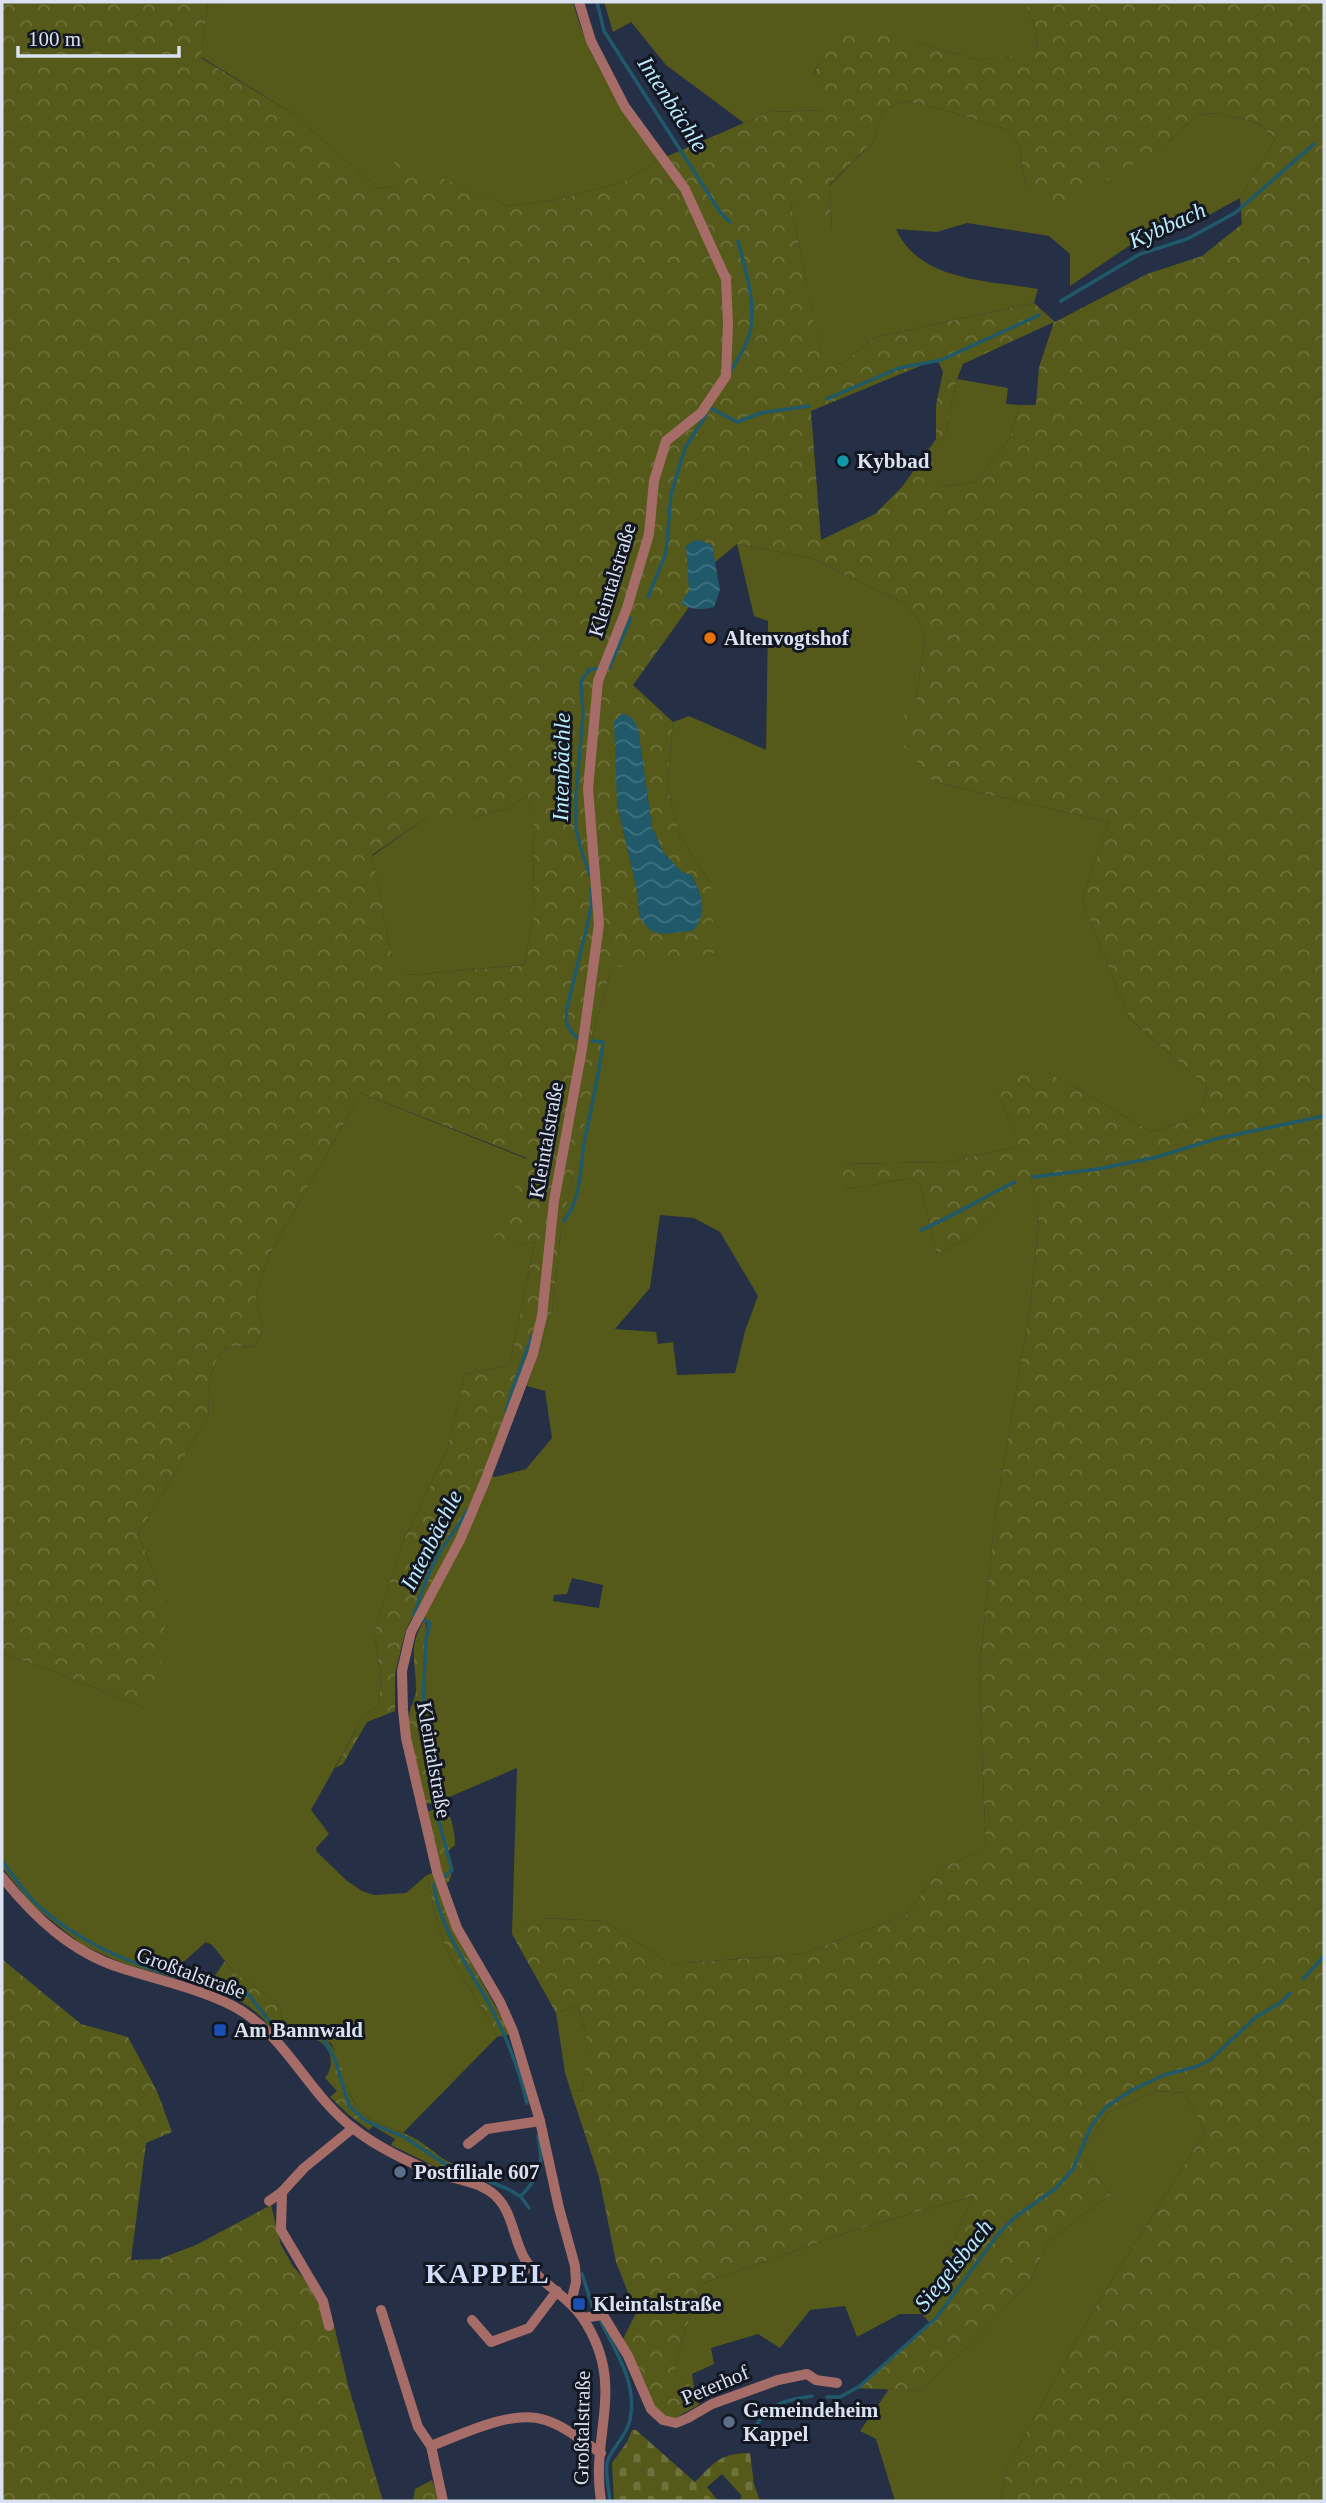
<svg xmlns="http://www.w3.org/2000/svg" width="1326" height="2503" viewBox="0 0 1326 2503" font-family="'Times New Roman',serif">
<defs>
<pattern id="forest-crowns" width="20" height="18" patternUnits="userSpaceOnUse" patternTransform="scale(1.75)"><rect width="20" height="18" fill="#555919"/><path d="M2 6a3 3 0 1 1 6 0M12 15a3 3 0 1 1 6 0" fill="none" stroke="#6d713b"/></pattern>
<pattern id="cemetery-stones" width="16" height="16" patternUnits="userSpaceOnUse" patternTransform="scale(1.75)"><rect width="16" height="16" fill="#555919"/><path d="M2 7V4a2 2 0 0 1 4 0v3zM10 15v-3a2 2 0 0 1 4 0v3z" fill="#6d713b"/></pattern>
<pattern id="water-waves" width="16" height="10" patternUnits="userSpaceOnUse" patternTransform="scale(1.75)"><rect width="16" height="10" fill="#20596a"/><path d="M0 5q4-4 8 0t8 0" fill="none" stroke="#407180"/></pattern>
</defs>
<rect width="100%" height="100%" fill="#252f46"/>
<g fill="#555919" fill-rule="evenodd">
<path d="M250,2H573C589,62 623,111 661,159L623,182L556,200L508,206L395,158V186L378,189L292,113L201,57L208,4Z"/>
<path d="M604,2H1029L1027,6L1037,33L1036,54L977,60L912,41L819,61L814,74C823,86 828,95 826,110L769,112L744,123L666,65L631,22L613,32Z"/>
<path d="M904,101L945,110L1006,129L1019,145L1026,187L1127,167L1169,142L1197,115L1217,113L1258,123L1275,139L1240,198L1193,224L1145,235L1070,286V254L1049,236L967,223L937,232L896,229C920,282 988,280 1038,289L1034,303L875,337L841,365L821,357L791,205L808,196L832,228L829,186L875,140C878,115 881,110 904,101Z"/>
<polygon points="957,379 1008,388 1006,404 1020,405 1010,438 975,482 948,486 926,478 946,431"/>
<path d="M737,544L811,558L904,603L919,621L925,639L916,701L934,782L1109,822L1082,900L1129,1018L1207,1087L1198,1117L1152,1132L1048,1072L999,1092L1019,1146L948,1162L840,1164L847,1189L912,1178L920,1185L937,1254L969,1238L1030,1177L1039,1219L1029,1314L995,1515L979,1674L986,1849L941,1868L906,1915L802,1954L671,1964L604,1921L541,1918L512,1934L517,1768L433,1804L418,1733L417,1718L427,1697L424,1661L427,1622L425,1618L415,1613L483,1474L495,1477L526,1469L552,1438L545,1391L527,1386L552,1311L561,1230L602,1041L592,1040L611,968L711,884L680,836L667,786L673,722L689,716L766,750L768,621L754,616ZM660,1215L694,1218L720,1232L758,1296L745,1331L735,1373L677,1375L673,1342L658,1344L656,1332L615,1329L650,1288ZM572,1578L603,1585L599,1608L553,1601L554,1595L567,1594Z"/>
<polygon points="527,795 534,812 533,918 524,965 409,975 397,971 392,958 372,856 428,817 475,817 509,808"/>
<path d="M361,1093L527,1159L487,1256L535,1241L510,1365L465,1374L447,1450L403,1542L374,1632L381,1675L379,1705L363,1717L311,1810L329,1834L316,1848L317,1852L346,1880L362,1891L374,1895L406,1893L427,1875C432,1899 436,1925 446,1948C460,1979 484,2005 497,2037L403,2133C389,2127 374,2123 363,2113C346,2098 343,2064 331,2043L301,2034L282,2019L278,2003L234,1972L212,1945L206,1942L180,1965L174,1978L122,1963L82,1945L31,1904L2,1867V1654L43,1667L145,1708L159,1586L138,1534L208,1417L210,1377L219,1354L231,1346L255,1347L263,1331L256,1295L268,1257Z"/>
<path d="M577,2006C590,2036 588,2059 582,2090L571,2092L565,2073L556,2013Z"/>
<polygon points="1156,2091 1185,2093 1205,2132 1091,2314 1006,2469 1001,2501 895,2501 876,2439 860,2431 889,2389 920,2391 978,2337 1030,2281 1048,2242 1111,2194 1080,2155 1109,2112"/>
<polygon points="973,2196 922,2314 900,2314 857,2337 845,2306 810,2310 780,2348 758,2334 711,2348 714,2364 692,2374 694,2387 675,2373 677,2357 701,2284 854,2230"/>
</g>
<g fill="url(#forest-crowns)" fill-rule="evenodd">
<path d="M2,2H250L208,4L201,58L292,113L378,189L395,186L394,157L508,206L556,200L623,182L661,159L769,112L825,110C828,95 823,86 814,75L819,61L850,28L912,41L977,60L1036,53L1037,33L1027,6L1029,2H1324V2501H1001L1006,2469L1091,2314L1205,2132L1185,2093L1156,2091L1109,2112L1080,2155L1111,2194L1048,2242L1030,2281L978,2337L920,2391L856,2388L930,2323L922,2314L973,2196L854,2230L701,2284L677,2357L675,2373L694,2387L699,2405L673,2419L656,2411L623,2339L636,2313L616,2262L599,2177L571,2092L582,2090C587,2060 590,2034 577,2006L556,2013L512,1934L540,1918L604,1921L671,1964L802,1954L906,1915L941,1868L986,1849L979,1674L995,1515L1029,1314L1039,1220L1030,1178L969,1238L937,1254L920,1185L912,1178L847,1189L839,1164L948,1162L1019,1146L999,1092L1010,1071L1048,1072L1152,1132L1198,1117L1207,1087L1129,1018L1082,900L1109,822L934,782L902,744L894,728L916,701L925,639L919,621L904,603L811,558L737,544L702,573L687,610L633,685L673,722L667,786L680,836L711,884L715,953L611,968L592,1040L603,1041L561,1230L552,1311L527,1386L518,1384L457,1539L406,1629L395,1674V1711L367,1722L343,1764L335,1768L363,1717L379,1705L381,1675L374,1632L403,1542L447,1450L465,1374L510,1365L535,1241L486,1257L527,1158L361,1093L268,1257L256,1295L263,1331L255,1347L231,1346L219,1354L210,1377L208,1417L138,1534L159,1586L167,1646L145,1708L43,1667L2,1654ZM904,101L945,110L1006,129L1019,145L1026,187L1033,202L1048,209L1076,199L1169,142L1197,115L1217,113L1258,123L1275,139L1240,198L1242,224L1202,256L1147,274L1055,322L1034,303L875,337L841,365L821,356L791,205L808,197L832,230L829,185L875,140C878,115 881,110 904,101ZM1054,322L1039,367L1036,405H1020L1010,438L975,482L948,486L927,478L946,431L957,379L963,364ZM937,359L943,372L936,405V439L902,487L875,514L821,540L811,411ZM638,729L652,827L663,852L681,872L691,875C702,893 709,915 692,931L665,934L639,915L638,894L617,804ZM527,795L534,812L533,918L524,965L409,975L398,971L392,958L372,855L428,817H475L509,808Z"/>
<path d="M425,1618L427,1636L424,1661L427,1697L417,1718L418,1733L433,1804L425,1803C418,1776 407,1746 409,1717C409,1708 415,1701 416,1691C416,1657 407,1650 425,1618Z"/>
<path d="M442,1806C452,1816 455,1831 455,1845L448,1851C451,1863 455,1874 447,1884L441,1870L427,1812Z"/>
<path d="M433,1873L454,1932L511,2034L497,2037C484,2005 460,1979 446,1948C436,1925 432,1899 427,1875Z"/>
<polygon points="2,1959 81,2024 128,2037 157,2091 172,2132 146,2143 131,2260 159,2259 196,2245 271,2205 281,2245 293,2266 311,2287 334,2325 348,2385 383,2501 2,2501"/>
<path d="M225,1961L234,1972L278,2003L282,2019L301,2034L312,2032C351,2049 337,2085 361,2111C374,2125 397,2129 414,2138C426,2144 437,2156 449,2162C455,2165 463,2166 470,2168L467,2176L436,2167L391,2145L395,2139L373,2126L369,2130L349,2115L330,2097L337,2091L325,2078C336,2065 331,2044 314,2039C302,2036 289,2044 277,2035C271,2030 266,2021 259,2015C245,2001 225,1994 207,1987Z"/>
<polygon points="432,2480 439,2501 413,2501 415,2489"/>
</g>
<path fill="url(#cemetery-stones)" d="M632,2430H636L695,2482C715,2462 720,2453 750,2453L754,2484L760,2501H742L740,2499L742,2496L722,2474L707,2487L718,2501H614L612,2463L627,2442Z"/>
<g fill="url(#water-waves)">
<path d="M699,540L712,545L720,590L714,607C704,610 690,610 682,604L683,599L689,592L686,546L693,541Z"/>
<path d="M623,713L632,718L638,728L652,827L663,852L681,871L691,875C702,893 709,915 692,931L665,934L653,932L647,927L639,916L638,894L617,804L614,721Z"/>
</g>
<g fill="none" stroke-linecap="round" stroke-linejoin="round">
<g stroke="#20596a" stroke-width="3.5">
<polyline points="597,2 604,31 720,212 730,222"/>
<polyline points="1061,301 1140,254 1187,239 1235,213 1314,144"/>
<path d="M730,372C738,358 749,343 751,327C755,298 745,269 738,241"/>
<polyline points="827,399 899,368 941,360 1039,315"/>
<polyline points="710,408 737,422 761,413 809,406"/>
<polyline points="648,597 666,553 671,494 685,448 706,415"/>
<polyline points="609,668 631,618"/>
<polyline points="590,875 581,849 576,829 576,794 583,715 581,681 589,670 599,668"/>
<path d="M578,1038C566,1029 565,1022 567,1008L587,926L592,902L591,889"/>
<polyline points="1033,1177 1098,1169 1157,1157 1215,1139 1324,1116"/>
<path d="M564,1221C583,1196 579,1168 585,1138C592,1106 599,1075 603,1042L592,1041"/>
<path d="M921,1230C954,1216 983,1197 1015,1182"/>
<polyline points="506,1412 512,1390 532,1336"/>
<path d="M434,1796L428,1743L422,1723L426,1639L430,1623L414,1615C421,1593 428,1572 440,1552C449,1537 460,1525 468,1509"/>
<path d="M436,1811L452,1870L434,1885C439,1927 467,1965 488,2002C505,2033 519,2069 527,2103"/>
<path d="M2,1861C14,1876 25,1895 40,1907C78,1941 125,1962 174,1976"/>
<polyline points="183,1977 209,1982 231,1982 249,1995 273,2026 294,2036 313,2035 323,2039 335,2059 349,2106 366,2121 406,2138 445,2164 508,2189 521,2197 529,2208"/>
<polyline points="1303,1979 1324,1956"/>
<path d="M521,2196C542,2173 544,2167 538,2136"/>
<polyline points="582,2274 593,2308"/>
<path d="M601,2322C616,2352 638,2384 630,2420C627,2436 609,2451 607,2463C605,2475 609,2489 610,2501"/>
<polyline points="827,2397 840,2397 860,2386 936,2318 999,2233 1015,2217 1055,2189 1073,2169 1091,2126 1106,2107 1132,2090 1164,2075 1195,2067 1210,2060 1256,2017 1280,2003 1290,1993"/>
<path d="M746,2443C765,2408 772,2402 812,2396"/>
</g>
<g stroke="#a66c67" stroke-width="10">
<path d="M2,1877C34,1917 71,1952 121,1968C158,1980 197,1988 231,2005C284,2031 307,2093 353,2128C374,2145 411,2164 437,2173C454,2179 476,2181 491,2192C514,2209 512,2239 526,2261C540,2284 567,2295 582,2317C628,2385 590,2432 601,2501"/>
<polyline points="468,2144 487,2129 540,2121"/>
<polyline points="282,2192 281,2230 323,2301 329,2326"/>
<polyline points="269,2201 282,2192 304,2168 353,2128"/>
<polyline points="571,2303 576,2282 575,2266 559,2208 540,2121 513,2031 500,2002 457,1928 437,1872 406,1738 403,1710 402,1671 411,1632 460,1540 485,1481 533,1354 542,1316 554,1201 582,1049 599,924 588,789 598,681 627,608 649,534 654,481 666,441 701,413 726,376 728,324 726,279 685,189 625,107 591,41 579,2"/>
<polyline points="381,2310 418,2427 431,2446 443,2501"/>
<polyline points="583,2318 603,2315 628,2356 651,2409 663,2420 676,2423 688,2418 712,2404 778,2380 807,2374 816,2380 837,2383"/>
<polyline points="472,2320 491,2342 529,2328 557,2291"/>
<path d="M431,2446C463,2434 511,2409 545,2420C565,2426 583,2442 601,2453"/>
</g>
</g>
<circle fill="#0f9aa8" stroke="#131722" stroke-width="2.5" cx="843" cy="461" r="7"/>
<circle fill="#e8710a" stroke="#131722" stroke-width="2.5" cx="710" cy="638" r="7"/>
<g fill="#1a4fb4" stroke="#131722" stroke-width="2.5">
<rect x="213" y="2023" width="14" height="14" rx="3.5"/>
<rect x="572" y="2297" width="14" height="14" rx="3.5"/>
</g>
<g fill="#5c6f8a" stroke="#131722" stroke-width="2.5">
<circle cx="400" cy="2172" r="7"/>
<circle cx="729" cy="2422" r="7"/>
</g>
<g text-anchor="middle" stroke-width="6" stroke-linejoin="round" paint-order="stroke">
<g font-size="21" font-weight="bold" fill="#dae1f0" stroke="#131722" text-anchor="start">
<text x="857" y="468">Kybbad</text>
<text x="724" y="645">Altenvogtshof</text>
<text x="234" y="2037">Am Bannwald</text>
<text x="414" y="2179">Postfiliale 607</text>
<text x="593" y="2311">Kleintalstraße</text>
<text x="743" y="2417">Gemeindeheim<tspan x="743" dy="24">Kappel</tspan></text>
</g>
<g font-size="21" fill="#dae1f0" stroke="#131722">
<text transform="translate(612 580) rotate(-73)" y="7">Kleintalstraße</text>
<text transform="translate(546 1140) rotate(-80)" y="7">Kleintalstraße</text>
<text transform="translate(434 1760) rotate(80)" y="7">Kleintalstraße</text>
<text transform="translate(191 1973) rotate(20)" y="7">Großtalstraße</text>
<text transform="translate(715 2385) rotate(-23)" y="7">Peterhof</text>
<text transform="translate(582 2428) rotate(-89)" y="7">Großtalstraße</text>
</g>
<g font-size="23" font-style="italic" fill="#bbecfd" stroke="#131722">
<text transform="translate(673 104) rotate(57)" y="8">Intenbächle</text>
<text transform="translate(1167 225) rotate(-24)" y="8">Kybbach</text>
<text transform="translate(561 767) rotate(-89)" y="8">Intenbächle</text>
<text transform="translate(431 1540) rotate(-63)" y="8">Intenbächle</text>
<text transform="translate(953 2265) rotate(-51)" y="8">Siegelsbach</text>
</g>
<g font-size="28" font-weight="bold" letter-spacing="2" fill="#d1dffd" stroke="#131722">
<text x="488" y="2283">KAPPEL</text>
</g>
</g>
<rect width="1326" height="2503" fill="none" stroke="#dae1f0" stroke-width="7"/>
<path d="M18 46v10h161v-10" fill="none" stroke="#dae1f0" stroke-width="3.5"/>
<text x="28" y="46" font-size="21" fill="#dae1f0" stroke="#131722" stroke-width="5" paint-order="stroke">100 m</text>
</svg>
